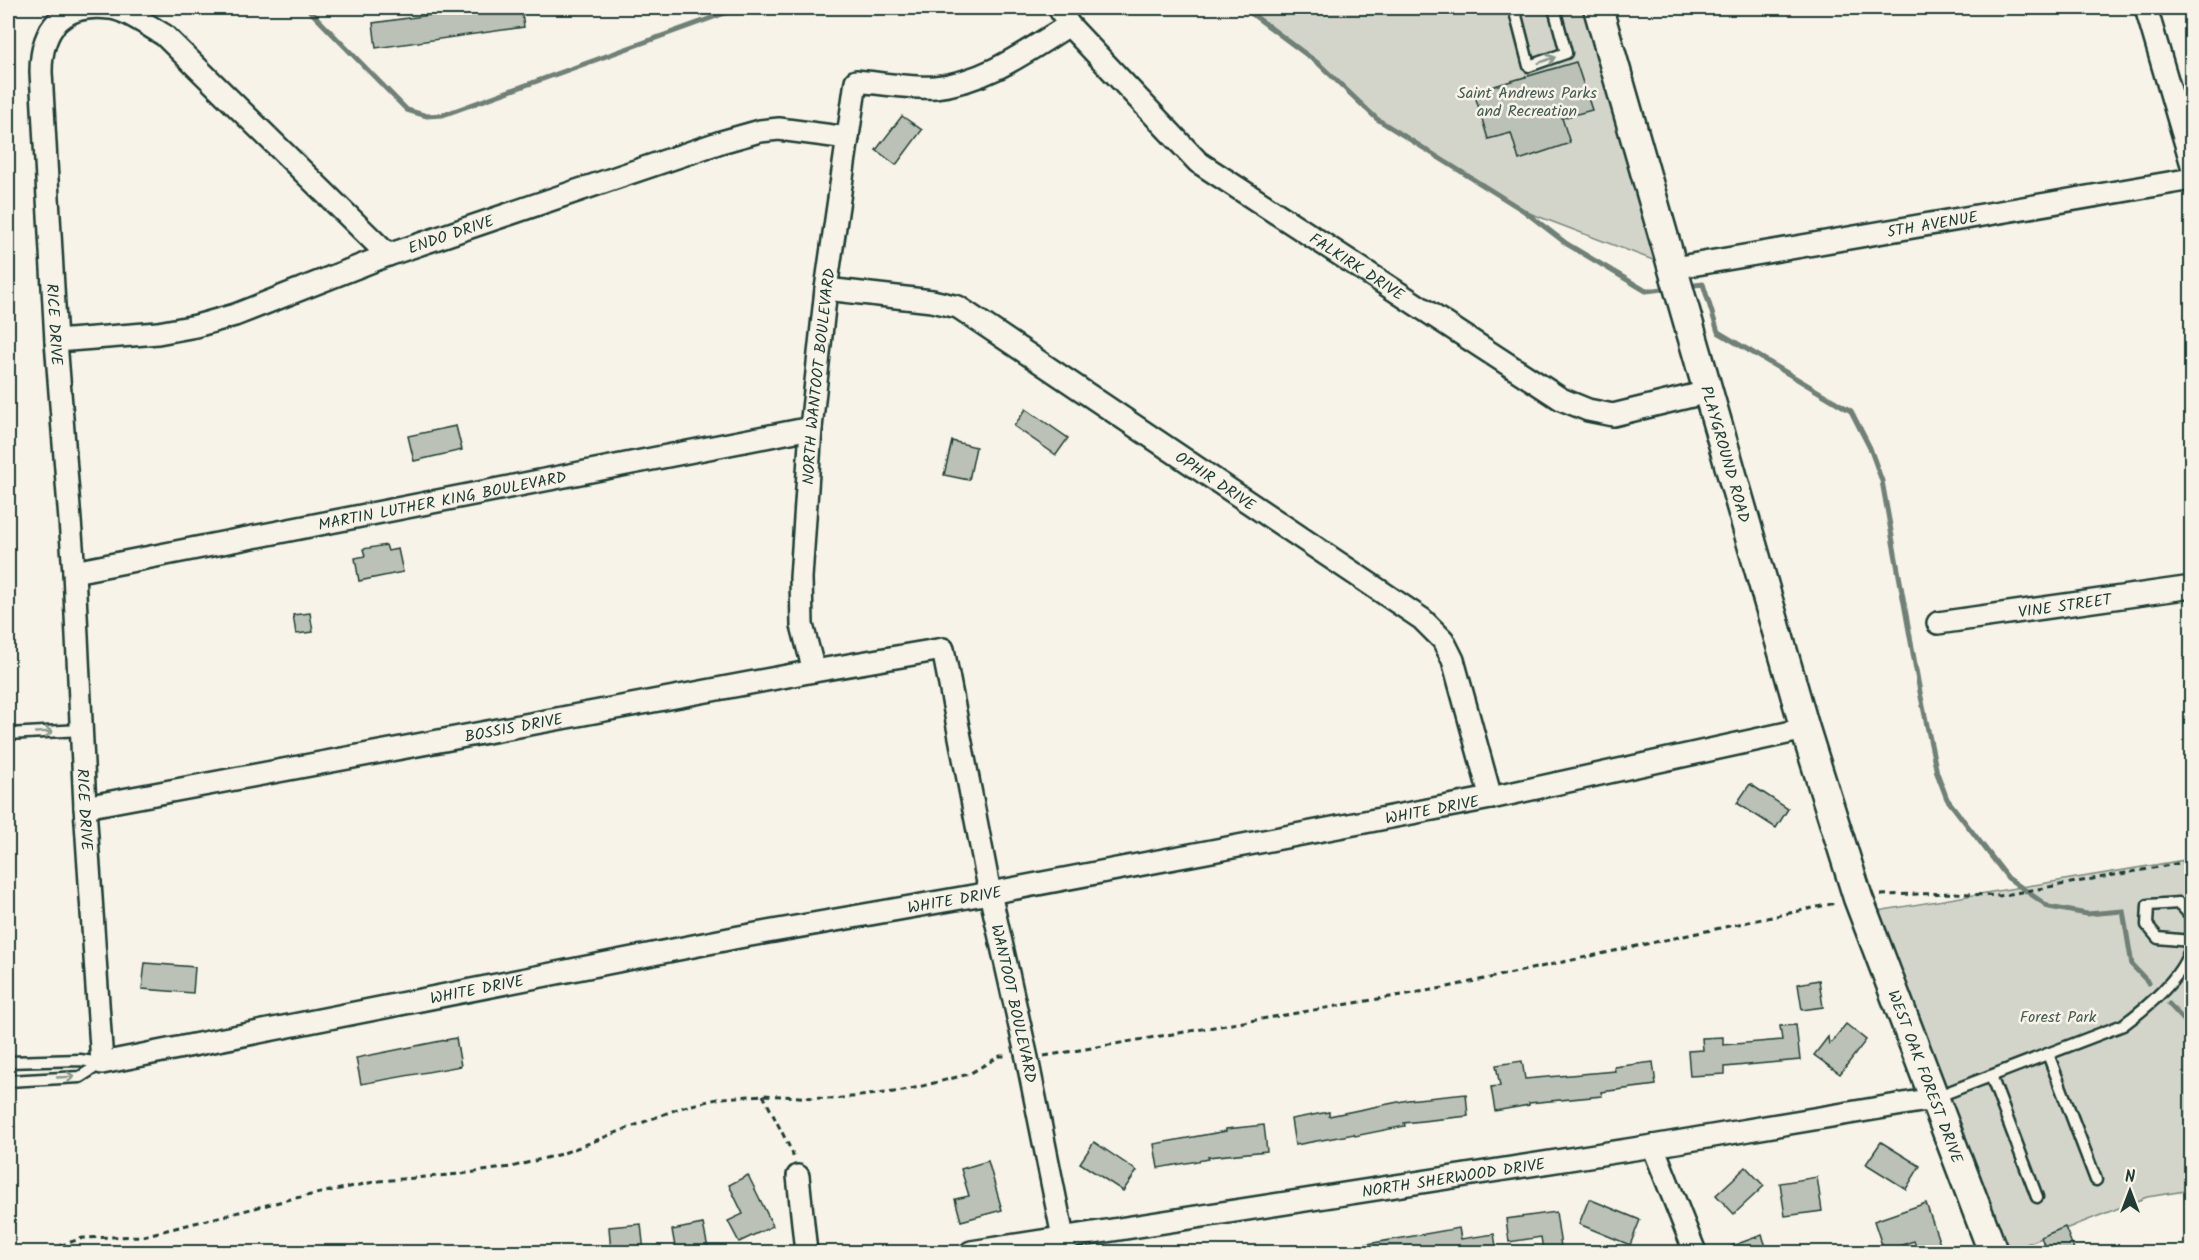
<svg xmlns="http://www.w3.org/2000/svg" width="2199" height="1260" viewBox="0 0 2199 1260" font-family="Kalam,sans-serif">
<rect width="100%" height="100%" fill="#f7f3e8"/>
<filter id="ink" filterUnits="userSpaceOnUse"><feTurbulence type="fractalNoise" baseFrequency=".0167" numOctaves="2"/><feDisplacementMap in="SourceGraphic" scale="12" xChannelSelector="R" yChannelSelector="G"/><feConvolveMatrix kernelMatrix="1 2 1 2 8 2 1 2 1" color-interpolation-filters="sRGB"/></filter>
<g filter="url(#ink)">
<g fill="#d3d5ca" stroke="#79897f" stroke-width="1.5">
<polygon points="1244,8 1598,8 1674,268 1524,211 1377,119 1319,64"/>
<polygon points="2191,859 2191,1190 2147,1197 2006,1252 1877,911"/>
</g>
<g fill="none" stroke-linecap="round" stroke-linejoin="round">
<g stroke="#6f8077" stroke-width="5">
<polyline points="307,8 407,110 427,116 443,115 739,8"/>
<polyline points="1244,8 1319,64 1377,119 1524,211 1567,244 1646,291 1663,289"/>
<polyline points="1695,285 1703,284 1718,332 1851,411 1870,448 1882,481 1920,692 1937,773 1947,799 2008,878 2049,907 2087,914 2123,911 2132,965 2149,983"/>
<polyline points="2169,1004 2192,1029"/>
</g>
</g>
<g fill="#bbc1b6" stroke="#1f3d34" stroke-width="1.5">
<polygon points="480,8 521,8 524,27 376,48 373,23"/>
<polygon points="1576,62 1592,110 1562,118 1570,143 1519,160 1511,133 1488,139 1474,92"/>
<polygon points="902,116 922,130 896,165 876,150"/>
<polygon points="1026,409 1068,438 1056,455 1014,426"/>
<polygon points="456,426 462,450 414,461 408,436"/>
<polygon points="952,441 976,447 969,480 944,475"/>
<polygon points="386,545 388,551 398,549 403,572 359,581 355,558 365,556 363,549"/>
<polygon points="310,613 313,632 296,634 293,615"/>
<polygon points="1750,784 1788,809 1776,828 1737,803"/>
<polygon points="145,963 195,967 193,993 142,989"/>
<polygon points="1819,980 1823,1007 1802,1010 1798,984"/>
<polygon points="1846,1024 1866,1040 1840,1074 1814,1055 1828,1037 1829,1045"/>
<polygon points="1796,1025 1800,1060 1725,1067 1725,1074 1690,1076 1688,1051 1703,1050 1702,1038 1723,1037 1723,1045 1782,1040 1780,1026"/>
<polygon points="456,1038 461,1066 361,1084 356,1058"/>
<polygon points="1522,1061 1525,1079 1615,1071 1614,1067 1653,1062 1656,1085 1601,1092 1602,1096 1529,1103 1529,1105 1495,1111 1491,1087 1500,1086 1496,1065"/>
<polygon points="1466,1094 1468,1116 1404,1123 1405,1126 1355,1136 1354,1134 1295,1145 1291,1119 1329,1112 1329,1116 1408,1100"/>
<polygon points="1264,1125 1267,1151 1208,1157 1209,1159 1158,1168 1154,1144 1226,1131 1226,1129"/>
<polygon points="1094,1142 1137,1171 1123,1191 1080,1163"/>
<polygon points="1881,1142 1920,1166 1906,1189 1866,1164"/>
<polygon points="988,1161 1002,1210 961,1221 955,1199 969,1196 961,1169"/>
<polygon points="1746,1167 1764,1186 1734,1214 1716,1195"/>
<polygon points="748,1175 773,1226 739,1242 728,1221 743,1214 729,1185"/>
<polygon points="1817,1177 1822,1211 1785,1216 1780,1183"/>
<polygon points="1589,1199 1640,1220 1630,1245 1579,1224"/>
<polygon points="1926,1203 1941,1247 1924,1252 1918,1252 1914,1241 1884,1251 1874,1221"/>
<polygon points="1556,1212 1561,1247 1543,1250 1541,1237 1509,1242 1506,1219"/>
<polygon points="641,1224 644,1252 611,1252 609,1227"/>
<polygon points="703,1224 708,1248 676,1252 672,1230"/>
<polygon points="2065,1227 2075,1252 2047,1252 2041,1237"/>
<polygon points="1459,1228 1461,1239 1494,1234 1497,1252 1362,1252 1362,1245"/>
<polygon points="1762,1235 1768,1252 1718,1252 1718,1251"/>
</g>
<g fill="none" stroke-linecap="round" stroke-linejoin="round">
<g stroke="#1f3d34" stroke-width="15">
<g id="lane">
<polyline points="1514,8 1529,66 1566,53 1554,8"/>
<polyline points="8,734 81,730"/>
<polyline points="2048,1054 2096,1180"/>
<polyline points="8,1062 80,1060 102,1063 80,1077 8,1081"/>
<polyline points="1991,1076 2037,1197"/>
<path d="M1936,1097L2123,1025C2146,1008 2183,977 2190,949C2192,939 2191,926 2191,916L2179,903L2148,905L2147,925L2158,938L2190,941"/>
</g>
</g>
<g stroke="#1f3d34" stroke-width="26">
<g id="street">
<path id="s1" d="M1059,8L1069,25L1198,162L1561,399L1588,410L1613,415L1708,392"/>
<polyline points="2146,8 2192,165"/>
<path id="s2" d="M388,255L164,35C148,26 129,11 110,8C63,2 41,28 41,72L56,341L74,572L85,807L102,1063L739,937L990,893L1491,798L1805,729"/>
<path id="s3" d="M1674,268L2192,179"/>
<path id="s4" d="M826,289L932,301L958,307L1422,619L1443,640L1453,660L1491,798"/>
<path id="s5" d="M56,341L158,333L196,326L235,315L388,255L721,142L760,131L779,129L848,138"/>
<path id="s6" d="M74,572L811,428"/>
<path id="s7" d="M1938,623L2192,587"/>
<path id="s8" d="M814,671L802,625L801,578L811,428L826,289L856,81C879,83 914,89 935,87C986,82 1027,51 1069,25"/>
<path id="s9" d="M85,807L814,671L943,649L990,893L1027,1058L1066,1252"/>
<polyline points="1653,1146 1695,1252"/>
<polyline points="798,1176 806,1252"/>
<path id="s10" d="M971,1252L1653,1146L1933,1099"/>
</g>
</g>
<g stroke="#1f3d34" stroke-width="33">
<g id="secondary">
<path id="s11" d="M1598,8L1805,729L1858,898L1993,1252"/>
</g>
</g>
<g stroke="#1f3d34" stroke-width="3" stroke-dasharray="6 4.5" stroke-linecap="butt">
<polyline points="1881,895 1955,893 1999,896 2192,861"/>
<polyline points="1044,1056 1443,988 1836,903"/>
<polyline points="763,1095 792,1152 794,1160"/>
<polyline points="40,1252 83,1238 143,1236 291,1199 379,1181 461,1174 511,1167 561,1154 680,1108 721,1098 763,1095 834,1099 903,1091 969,1074 1000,1056 1008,1056"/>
</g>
<use href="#lane" stroke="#f7f3e8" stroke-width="10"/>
<use href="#street" stroke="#f7f3e8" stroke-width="21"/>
<use href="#secondary" stroke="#f7f3e8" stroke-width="28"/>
</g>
<defs><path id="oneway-shaft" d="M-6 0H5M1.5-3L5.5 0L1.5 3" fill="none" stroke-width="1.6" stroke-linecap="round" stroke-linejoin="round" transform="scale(1.5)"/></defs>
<g stroke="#8b988e">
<use href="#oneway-shaft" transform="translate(1547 60) rotate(-20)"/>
<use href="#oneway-shaft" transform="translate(44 732) rotate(-3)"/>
<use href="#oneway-shaft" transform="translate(66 1077) rotate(-3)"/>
</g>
</g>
<g text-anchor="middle" stroke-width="5" stroke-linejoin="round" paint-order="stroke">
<g font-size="16" fill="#435b52" stroke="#f7f3e8">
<text x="1527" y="98">Saint Andrews Parks<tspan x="1527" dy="18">and Recreation</tspan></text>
<text x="2058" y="1022">Forest Park</text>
</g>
<g font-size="16" fill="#1f3d34" stroke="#f7f3e8">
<text dy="6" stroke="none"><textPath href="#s3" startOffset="262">5TH AVENUE</textPath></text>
<text dy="6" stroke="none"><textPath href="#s5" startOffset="412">ENDO DRIVE</textPath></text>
<text dy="6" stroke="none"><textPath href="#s1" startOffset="398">FALKIRK DRIVE</textPath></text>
<text dy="6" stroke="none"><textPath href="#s2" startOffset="738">RICE DRIVE</textPath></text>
<text dy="6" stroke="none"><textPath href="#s8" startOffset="297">NORTH WANTOOT BOULEVARD</textPath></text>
<text dy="6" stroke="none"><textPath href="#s11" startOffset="464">PLAYGROUND ROAD</textPath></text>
<text dy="6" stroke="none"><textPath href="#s4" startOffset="444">OPHIR DRIVE</textPath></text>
<text dy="6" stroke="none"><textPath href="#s6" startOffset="375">MARTIN LUTHER KING BOULEVARD</textPath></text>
<text dy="6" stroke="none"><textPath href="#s7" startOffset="128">VINE STREET</textPath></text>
<text dy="6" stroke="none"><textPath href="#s9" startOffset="436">BOSSIS DRIVE</textPath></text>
<text dy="6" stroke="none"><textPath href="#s2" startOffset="2832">WHITE DRIVE</textPath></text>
<text dy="6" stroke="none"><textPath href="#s2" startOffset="1224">RICE DRIVE</textPath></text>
<text dy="6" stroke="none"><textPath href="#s2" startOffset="2346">WHITE DRIVE</textPath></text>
<text dy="6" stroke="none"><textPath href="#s2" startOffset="1860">WHITE DRIVE</textPath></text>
<text dy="6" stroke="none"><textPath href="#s9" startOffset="1234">WANTOOT BOULEVARD</textPath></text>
<text dy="6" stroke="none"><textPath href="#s11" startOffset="1118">WEST OAK FOREST DRIVE</textPath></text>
<text dy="6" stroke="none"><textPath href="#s10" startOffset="488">NORTH SHERWOOD DRIVE</textPath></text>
</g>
</g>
<rect width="2199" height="1260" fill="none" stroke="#f7f3e8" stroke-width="30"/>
<rect x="15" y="15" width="2169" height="1230" fill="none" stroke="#1f3d34" stroke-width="2" filter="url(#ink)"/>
<g transform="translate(2130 1191)" stroke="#f7f3e8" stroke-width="4.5" paint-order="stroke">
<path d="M0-4.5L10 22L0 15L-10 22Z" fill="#1f3d34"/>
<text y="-9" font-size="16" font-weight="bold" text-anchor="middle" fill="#1f3d34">N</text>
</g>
</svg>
